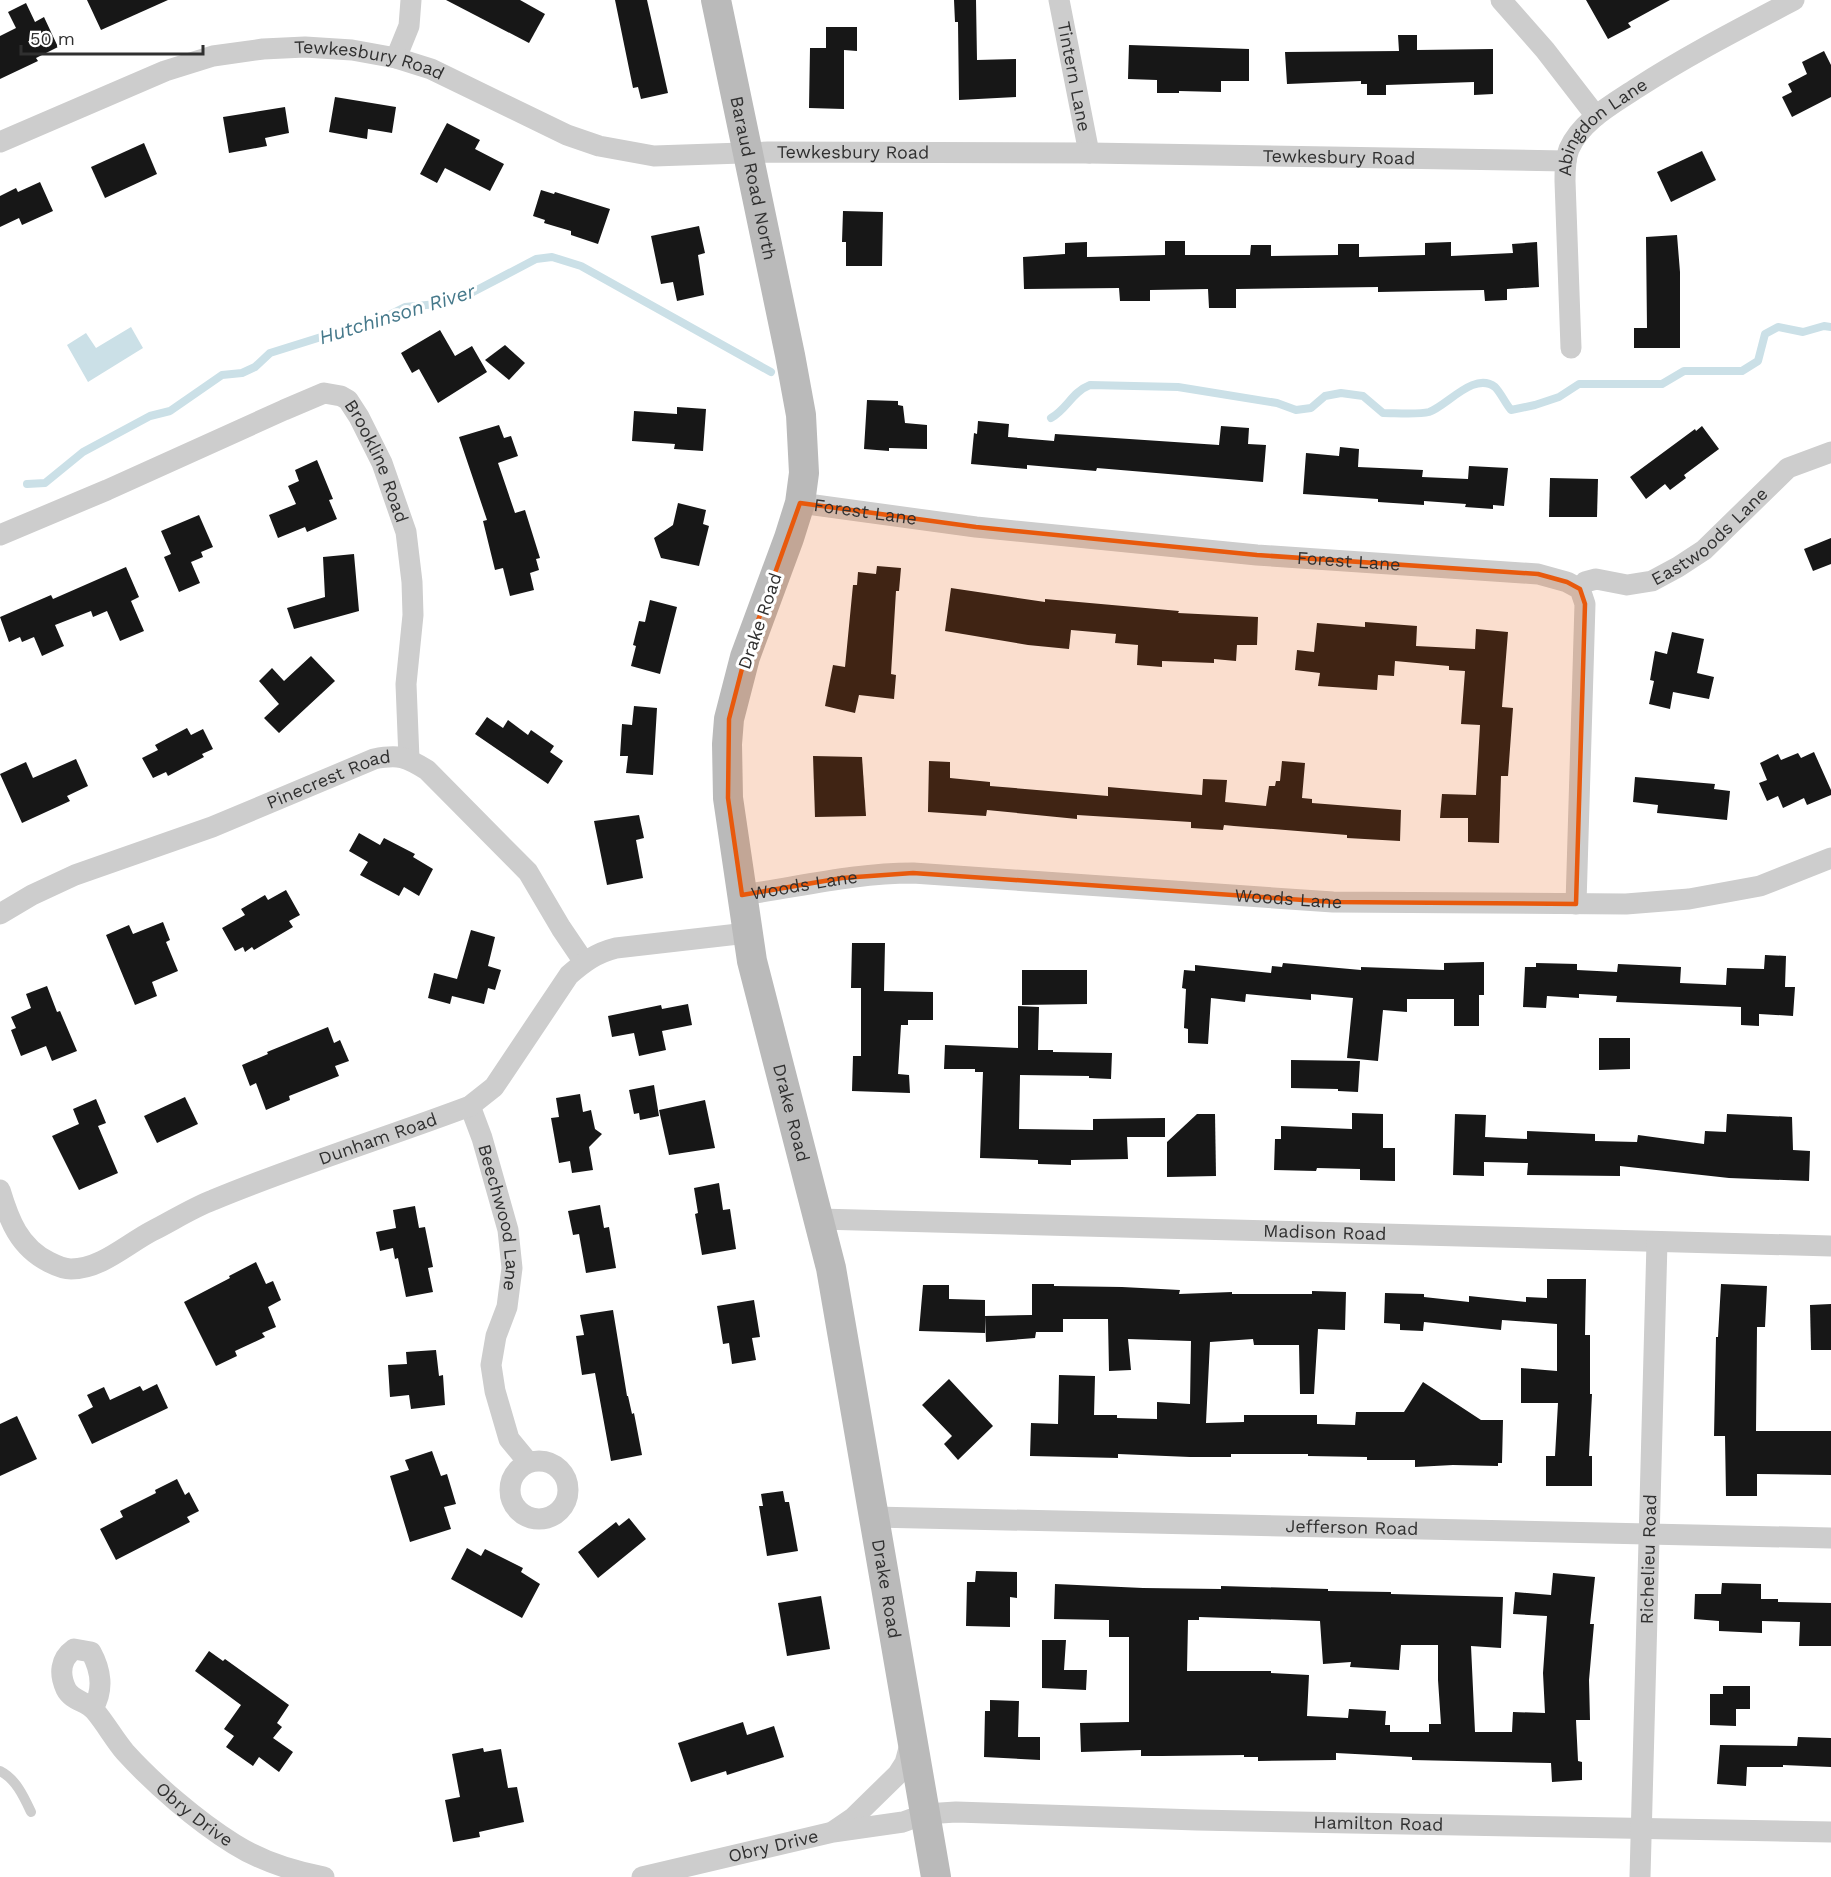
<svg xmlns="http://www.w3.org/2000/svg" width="1831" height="1877" viewBox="0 0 1831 1877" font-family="'Work Sans',sans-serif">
<rect width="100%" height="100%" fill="#fff"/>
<polygon fill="#cbe0e7" points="131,327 143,348 88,382 67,345 86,333 96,348"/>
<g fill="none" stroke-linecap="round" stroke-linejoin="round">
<g stroke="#cbe0e7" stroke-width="8">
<path d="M1051,418C1067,409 1072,392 1090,385L1178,387L1277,403L1296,410L1311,408L1325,396L1341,393L1363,396L1383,413C1395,413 1418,415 1429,412C1447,406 1474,371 1495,387C1501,393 1505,403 1511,410L1535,405L1559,397L1579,384H1662L1684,371H1742L1758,361L1765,334L1778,327L1803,332L1824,326L1831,327"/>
<polyline points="27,484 45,483 83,452 150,416 170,411 222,375 242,373 255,367 270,353 385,317 405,307 437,304 473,292 536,259 552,257 581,266 771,372"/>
</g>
</g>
<g fill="#171717" fill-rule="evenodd">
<polygon points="87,0 168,0 101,30"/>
<polygon points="446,0 520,0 545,14 529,43"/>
<polygon points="615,0 647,0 668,93 641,99 638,87 633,88"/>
<polygon points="954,0 976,0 977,60 1016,59 1016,97 959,100 958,22 955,22"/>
<polygon points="1586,0 1670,0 1628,23 1631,27 1608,39"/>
<polygon points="26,3 35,22 44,17 58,47 36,58 38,61 0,79 0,36 16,28 8,12"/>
<polygon points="826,27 857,27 857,51 844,50 844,109 809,108 810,48 826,48"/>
<polygon points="1398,35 1417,35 1417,50 1493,49 1493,94 1474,95 1474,82 1386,85 1386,95 1367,95 1367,84 1361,84 1361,81 1287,84 1285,52 1399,51"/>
<polygon points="1129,45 1249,49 1249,81 1221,81 1221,92 1179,91 1179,93 1157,93 1157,80 1128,79"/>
<polygon points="1824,51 1831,65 1831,97 1792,117 1782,97 1792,92 1788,84 1807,74 1802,62"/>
<polygon points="335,97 396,107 392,133 368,129 367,139 329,132"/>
<polygon points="285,107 289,133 265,138 267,146 229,153 223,117"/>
<polygon points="447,123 480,140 475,149 504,164 490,191 445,168 437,183 420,174"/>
<polygon points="144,143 157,174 105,198 91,167"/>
<polygon points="1702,151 1716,180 1671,202 1657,172"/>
<polygon points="40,182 53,211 22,225 19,218 0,227 0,196 16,188 18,192"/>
<polygon points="541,190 554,194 555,192 610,209 598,244 571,235 571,231 544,223 545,220 533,216"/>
<polygon points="843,211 883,212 882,266 846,266 846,242 842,242"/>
<polygon points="699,226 705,253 698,255 704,295 677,301 673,282 661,284 651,236"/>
<polygon points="1677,235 1680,272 1680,348 1634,348 1634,328 1647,328 1646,237"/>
<polygon points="1165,241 1185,241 1185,255 1250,255 1251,245 1271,245 1271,256 1338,255 1338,244 1359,244 1359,257 1425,255 1425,243 1451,242 1451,256 1513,253 1512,244 1537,242 1539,287 1507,289 1507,300 1485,301 1484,290 1378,292 1378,287 1236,289 1236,308 1209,308 1208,289 1150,290 1150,301 1120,301 1119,288 1024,289 1023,257 1065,254 1065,243 1087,242 1087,257 1165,255"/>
<polygon points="440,330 455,356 472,346 487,372 438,403 419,369 412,373 401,353"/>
<polygon points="505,345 525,363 509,380 485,360"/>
<polygon points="867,400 898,401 898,405 903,406 905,423 927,425 927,449 889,448 889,451 864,449"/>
<polygon points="677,407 706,409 703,451 674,449 675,444 632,441 634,411 677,414"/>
<polygon points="978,421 1009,424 1008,437 1054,441 1055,434 1219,445 1221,426 1249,428 1248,444 1266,445 1263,482 1097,468 1096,471 1027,465 1027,469 971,464 974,433 977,434"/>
<polygon points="499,425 504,438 511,436 518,456 498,463 515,513 525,510 540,558 536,559 539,570 530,573 534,590 510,596 503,568 495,570 483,521 487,520 459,437"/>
<polygon points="1702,426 1719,449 1684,475 1686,478 1670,490 1665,484 1646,499 1630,477 1695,429 1696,431"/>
<polygon points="1340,447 1359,449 1358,467 1423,470 1422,477 1468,479 1469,466 1508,468 1504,506 1493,505 1493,509 1465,507 1466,504 1424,501 1424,505 1378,502 1378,499 1303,494 1306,453 1339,456"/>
<polygon points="317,460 333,499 329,500 337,519 307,532 305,527 278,538 269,515 296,504 288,486 299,481 295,470"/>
<polygon points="1550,478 1598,479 1597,517 1549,517"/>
<polygon points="678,503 706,510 703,524 709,526 699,566 661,558 654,538 673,525"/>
<polygon points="199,515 213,547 201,552 203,557 191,562 200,583 179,592 164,557 171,554 161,531"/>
<polygon points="1831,538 1831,564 1813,571 1804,549"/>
<polygon points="354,554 359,611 294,629 287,608 325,597 323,557"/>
<polygon points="877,566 901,568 899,591 896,591 891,674 896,675 894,699 859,695 855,713 825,706 833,665 845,667 853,585 857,585 858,572 876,574"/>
<polygon points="126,567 139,597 131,601 144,631 120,641 107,611 93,617 91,611 55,625 64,646 42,656 34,637 22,642 20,637 9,642 0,617 51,595 53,599"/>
<polygon points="951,588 1045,602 1045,599 1179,611 1178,613 1258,617 1257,645 1237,645 1236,661 1214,659 1214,663 1162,661 1162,667 1137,665 1138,645 1115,643 1116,634 1071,630 1069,649 1028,645 945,631"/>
<polygon points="650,600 677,607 660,674 631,666 636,646 633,645 639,621 645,622"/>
<polygon points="1365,622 1417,626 1416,646 1475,649 1476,629 1508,632 1502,707 1513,708 1508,776 1501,776 1499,843 1468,842 1468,818 1440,818 1442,794 1476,795 1480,725 1461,724 1465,671 1449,670 1449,666 1395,661 1394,676 1378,675 1377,690 1318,686 1320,673 1295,670 1297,650 1314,652 1317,623 1365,627"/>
<polygon points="1672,632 1704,639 1697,673 1714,677 1709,699 1673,692 1670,709 1649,704 1654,681 1650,680 1655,651 1667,654"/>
<polygon points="311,656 335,681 279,733 264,718 279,704 259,681 272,668 284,681"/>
<polygon points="634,706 657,708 653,775 626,773 628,756 620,756 622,724 632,725"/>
<polygon points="487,717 503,728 508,720 528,735 531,730 554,746 550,752 563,761 548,784 475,734"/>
<polygon points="187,728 191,735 203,729 213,749 202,754 204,757 168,776 166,772 153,778 142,758 158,750 155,745"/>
<polygon points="1814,752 1831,790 1831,795 1807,805 1804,798 1783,808 1778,796 1767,801 1759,783 1767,780 1760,763 1778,754 1781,760 1798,753 1801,758"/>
<polygon points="813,756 862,757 866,816 815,817"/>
<polygon points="76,759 88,786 67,796 70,801 22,823 0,774 26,762 33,778"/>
<polygon points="929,761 950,762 950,778 990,782 990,786 1108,796 1108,787 1202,795 1203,779 1227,780 1225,802 1266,806 1269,786 1275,786 1276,781 1280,781 1282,761 1305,763 1302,798 1312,799 1312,803 1401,810 1400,841 1347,838 1347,835 1234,826 1224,825 1223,830 1191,828 1191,822 1077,815 1077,819 987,810 986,816 928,812"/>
<polygon points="1635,777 1715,784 1714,789 1730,791 1727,820 1657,813 1658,805 1633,802"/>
<polygon points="639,815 644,838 636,840 643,878 607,885 594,821"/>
<polygon points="359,833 380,845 384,838 415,854 413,857 433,869 419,896 404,887 399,896 360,875 368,862 349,851"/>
<polygon points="286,890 300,915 289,921 293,927 254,950 252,947 245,952 243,947 235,951 222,928 245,915 241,909 265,895 268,900"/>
<polygon points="163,922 170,940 166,942 178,971 152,982 157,996 135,1005 106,935 129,925 133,934"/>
<polygon points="471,930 495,937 488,966 501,970 495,990 488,988 484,1004 452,996 450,1004 428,998 434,973 457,979"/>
<polygon points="852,943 885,943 884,991 933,992 933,1020 908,1020 908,1025 901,1025 898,1074 909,1075 910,1093 852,1091 853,1056 861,1056 861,988 851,988"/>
<polygon points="1765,955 1786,956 1785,987 1795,987 1793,1016 1759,1014 1759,1026 1741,1025 1741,1007 1616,1002 1617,996 1579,994 1579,998 1547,996 1546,1008 1523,1007 1525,967 1536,967 1536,963 1577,964 1577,970 1617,972 1618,964 1681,967 1680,983 1726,985 1727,968 1764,969"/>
<polygon points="1484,962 1484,995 1479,995 1479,1026 1454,1026 1454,999 1407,999 1407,1012 1383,1010 1378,1061 1347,1058 1353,998 1311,994 1311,1000 1246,994 1245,1002 1211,998 1208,1044 1188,1043 1188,1029 1184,1028 1186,989 1182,988 1184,970 1195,971 1195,965 1271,973 1272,966 1282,967 1283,963 1361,970 1361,967 1444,970 1444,963"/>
<polygon points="1022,970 1087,970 1087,1004 1022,1005"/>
<polygon points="47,986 57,1012 60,1011 77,1051 52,1061 46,1046 21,1056 11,1030 16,1028 11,1017 31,1008 26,994"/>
<polygon points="688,1004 692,1025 662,1031 666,1050 639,1056 634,1033 612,1037 608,1016 661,1005 662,1009"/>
<polygon points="1018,1006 1039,1007 1038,1050 1053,1050 1053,1052 1112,1053 1111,1079 1089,1078 1089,1076 1020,1075 1019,1129 1093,1130 1093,1119 1165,1118 1165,1137 1127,1137 1128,1159 1071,1160 1071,1165 1038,1164 1038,1160 980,1158 983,1072 975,1072 975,1069 944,1069 945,1045 1018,1048"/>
<polygon points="328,1027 334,1043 340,1040 349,1061 335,1066 339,1076 289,1096 290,1100 266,1110 256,1083 250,1086 242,1065 268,1054 267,1052"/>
<polygon points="1599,1038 1630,1038 1630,1069 1599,1070"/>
<polygon points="1291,1060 1360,1061 1358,1092 1338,1091 1338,1089 1291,1088"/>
<polygon points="654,1085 659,1116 640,1120 639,1113 634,1114 629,1090"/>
<polygon points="580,1094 583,1112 591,1110 595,1129 602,1134 589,1147 593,1170 572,1173 570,1161 559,1163 551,1118 559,1117 556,1098"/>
<polygon points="185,1097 198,1124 157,1143 144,1116"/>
<polygon points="96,1099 106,1123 98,1126 118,1173 79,1190 52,1136 79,1124 73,1109"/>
<polygon points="705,1100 715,1148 669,1155 659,1110"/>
<polygon points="1352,1113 1383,1114 1383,1148 1395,1148 1395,1181 1360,1180 1360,1169 1317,1168 1316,1171 1274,1170 1275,1139 1281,1139 1281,1126 1352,1129"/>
<polygon points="1197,1114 1215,1114 1216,1176 1167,1177 1167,1142"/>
<polygon points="1455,1114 1486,1115 1485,1137 1527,1139 1527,1131 1595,1134 1595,1141 1637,1142 1638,1135 1704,1144 1705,1131 1726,1132 1727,1114 1792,1117 1793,1150 1810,1151 1809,1181 1729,1178 1620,1166 1620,1176 1527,1175 1528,1163 1484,1162 1484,1176 1453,1175"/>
<polygon points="719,1183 723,1210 730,1209 736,1249 702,1255 695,1214 698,1213 694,1188"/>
<polygon points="600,1205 604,1228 609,1227 616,1268 586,1273 579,1234 573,1235 568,1211"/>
<polygon points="415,1206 419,1228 425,1227 433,1267 428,1268 433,1292 406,1297 398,1258 395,1259 393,1248 380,1251 376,1232 396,1228 393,1210"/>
<polygon points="256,1262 266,1284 273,1281 281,1300 268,1307 276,1327 262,1333 265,1337 235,1351 237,1356 216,1366 184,1302 230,1278 229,1276"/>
<polygon points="1547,1279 1586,1279 1585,1335 1590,1335 1590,1394 1592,1394 1589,1456 1592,1456 1592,1486 1546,1486 1546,1456 1555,1456 1558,1403 1521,1403 1521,1368 1557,1371 1557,1324 1502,1320 1501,1330 1424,1322 1423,1331 1400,1330 1400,1324 1384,1323 1385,1293 1424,1294 1424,1297 1469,1302 1469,1296 1526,1302 1526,1297 1547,1298"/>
<polygon points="1032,1284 1054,1284 1054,1286 1122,1287 1180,1290 1179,1294 1232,1292 1232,1294 1312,1294 1312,1291 1346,1292 1345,1330 1318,1329 1314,1394 1300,1394 1299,1345 1254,1345 1253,1339 1210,1342 1206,1423 1244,1422 1244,1415 1317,1415 1317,1424 1355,1425 1356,1412 1404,1412 1423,1382 1481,1420 1503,1420 1502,1463 1498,1463 1498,1466 1453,1465 1415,1467 1415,1460 1367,1460 1367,1457 1308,1456 1308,1454 1231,1454 1231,1457 1190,1457 1118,1454 1118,1458 1030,1456 1031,1423 1058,1424 1059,1375 1095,1376 1094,1415 1117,1415 1117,1418 1157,1419 1157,1402 1190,1404 1191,1341 1128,1339 1131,1370 1109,1371 1108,1319 1063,1319 1063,1332 1036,1332 1035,1338 986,1342 985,1316 1032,1315"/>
<polygon points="1721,1284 1767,1286 1765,1327 1757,1327 1756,1431 1831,1431 1831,1475 1757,1474 1757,1496 1726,1496 1725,1436 1714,1436 1716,1337 1718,1337"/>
<polygon points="923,1285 949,1285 949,1299 985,1300 985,1333 919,1331"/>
<polygon points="754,1300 760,1337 752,1338 756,1360 732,1364 729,1343 723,1344 717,1306"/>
<polygon points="1831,1304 1831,1350 1811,1350 1810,1305"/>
<polygon points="613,1310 627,1396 628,1396 632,1414 634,1413 642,1455 611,1461 595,1373 582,1375 576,1336 584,1335 580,1315"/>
<polygon points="436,1350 439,1376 443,1375 445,1405 411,1409 409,1395 390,1397 388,1365 407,1364 406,1352"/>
<polygon points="949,1379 993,1426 958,1460 944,1444 952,1436 922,1405"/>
<polygon points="157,1384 168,1408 92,1444 78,1415 93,1407 87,1395 104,1387 110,1400 140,1386 143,1391"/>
<polygon points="17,1416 37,1459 0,1476 0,1424"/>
<polygon points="432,1451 441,1476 447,1474 456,1504 444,1507 451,1529 410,1542 390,1476 409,1470 405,1460"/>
<polygon points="177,1479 185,1495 189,1492 199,1511 187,1517 190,1522 116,1560 100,1529 123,1517 120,1511 156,1493 155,1490"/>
<polygon points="783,1491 785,1502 789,1502 798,1551 767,1556 759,1506 763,1506 761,1494"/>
<polygon points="629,1518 646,1539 598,1578 578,1552 616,1522 619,1526"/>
<polygon points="467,1548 481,1556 485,1549 523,1568 521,1572 540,1584 522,1618 451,1579"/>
<polygon points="976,1571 1017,1572 1017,1598 1010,1597 1010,1627 966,1626 967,1582 975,1582"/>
<path d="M1553,1573L1595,1577L1590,1624H1594L1589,1680L1590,1720H1576L1578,1761L1582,1762V1780L1552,1782L1551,1763L1412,1760V1757L1336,1753V1760L1258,1761V1757H1244V1755L1162,1756H1141V1750L1081,1752L1080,1723L1129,1722V1637H1109V1620L1054,1619L1055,1584L1143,1588L1221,1589V1586L1328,1589V1591L1391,1592V1594L1503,1597L1501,1648L1471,1646L1475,1732H1512L1513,1712L1545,1713L1543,1673L1547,1616L1513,1614L1515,1592L1551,1595ZM1199,1617L1320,1621L1323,1664L1351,1662L1350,1667L1399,1670L1401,1645H1438V1680L1441,1724H1429V1732H1390V1725H1385L1386,1711L1349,1709L1348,1718L1307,1716L1309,1675L1271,1673V1671H1187L1188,1620H1199Z"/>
<polygon points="1722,1583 1761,1584 1761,1599 1778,1599 1778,1602 1831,1603 1831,1646 1799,1646 1800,1622 1762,1621 1762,1633 1719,1631 1719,1621 1694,1619 1695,1594 1721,1594"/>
<polygon points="821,1596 830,1649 787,1656 778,1603"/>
<polygon points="1042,1640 1066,1640 1064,1670 1087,1670 1086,1690 1042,1688"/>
<polygon points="209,1651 223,1661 225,1659 289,1705 277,1723 282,1727 273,1738 293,1752 279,1772 259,1757 253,1766 226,1747 234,1736 224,1729 241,1705 195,1671"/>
<polygon points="1723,1686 1750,1686 1750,1709 1736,1709 1736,1726 1710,1725 1710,1694 1723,1694"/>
<polygon points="990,1700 1019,1701 1018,1737 1040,1737 1040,1760 984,1757 985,1711 990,1711"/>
<polygon points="743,1722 747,1735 774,1726 784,1757 727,1775 726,1771 691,1782 678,1743"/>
<polygon points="1798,1737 1831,1738 1831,1767 1783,1765 1783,1767 1747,1767 1746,1786 1717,1784 1720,1745 1797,1746"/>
<polygon points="483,1748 484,1752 501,1749 508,1788 517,1787 524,1822 479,1832 480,1837 453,1842 445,1800 460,1797 452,1754"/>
</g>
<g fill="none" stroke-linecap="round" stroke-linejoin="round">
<path stroke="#cdcdcd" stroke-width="10" d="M0,1771C16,1779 24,1797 31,1812"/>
<g stroke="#cdcdcd" stroke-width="21">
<path id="s1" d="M1059,0L1089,153"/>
<polyline points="1501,0 1545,50 1596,116"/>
<polyline points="396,58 409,26 411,0"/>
<path id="s2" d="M0,142L165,71L213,56L263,49L305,47L352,50L396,58L431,69L567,135L599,146L654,156L768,152L1089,153L1566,161"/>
<path id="s3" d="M1571,348L1565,181C1565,170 1565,159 1569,149C1581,121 1613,104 1637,88C1688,55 1741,28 1794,0"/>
<path id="s4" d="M800,503L976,527L1257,555L1538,574L1567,582L1580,589L1585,604L1576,904"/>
<path id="s5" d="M0,535L107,490L284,410L324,393L341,396L348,400L359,417L382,463L406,532L412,582L413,615L406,684L409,759"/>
<path id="s6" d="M1580,589L1585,582L1596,579L1627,585L1652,581L1678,567L1704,550L1788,468L1831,452"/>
<path id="s7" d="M742,895C799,887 855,873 913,873L1333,902L1626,904L1689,899L1760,886L1831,858"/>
<path id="s8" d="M0,914L32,895L75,875L212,827L374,759C399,754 406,757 427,770L528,872L561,928L584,962"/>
<path id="s9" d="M470,1106L482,1138L508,1230L512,1268L507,1307L496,1336L491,1365L495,1391L509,1439L528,1462"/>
<path id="s10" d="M0,1190C9,1220 19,1247 49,1262C55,1265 64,1269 71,1269C101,1269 127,1244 152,1231C172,1221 192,1208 213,1200C297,1165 385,1138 470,1106L494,1087L569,975C584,962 596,953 616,948L747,933"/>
<path id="s11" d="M819,1219L1831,1246"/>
<circle cx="539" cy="1490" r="29"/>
<path id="s12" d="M874,1517L1831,1538"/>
<path id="s13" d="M93,1708C104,1690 101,1670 91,1652L74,1649C60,1659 59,1674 66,1689C72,1701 87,1701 95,1711C106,1724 114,1739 125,1752C154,1784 197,1821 234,1844C261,1861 292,1871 324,1877"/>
<polyline points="834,1831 853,1818 898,1774 905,1763 911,1741"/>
<path id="s14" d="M642,1877L833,1832L903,1822L925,1814L956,1812L1197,1820L1831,1832"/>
<path id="s15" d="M1640,1877L1657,1242"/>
</g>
<path stroke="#bababa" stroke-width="30" id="s16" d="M716,0L790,355L801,415L804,473L800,503L789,538L745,657L729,719L727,744L728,798L752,961L831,1268L936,1877"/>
</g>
<path fill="#e8590c" fill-opacity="0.2" stroke="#e8590c" stroke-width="4.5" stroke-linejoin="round" d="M800,503L976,527L1257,555L1538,574L1567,582L1580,589L1585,604L1576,904L1333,902L913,873L842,878L742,895L728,798L729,719L745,657Z"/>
<g text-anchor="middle" stroke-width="6" stroke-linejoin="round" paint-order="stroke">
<g font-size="18" fill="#303030" stroke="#fff">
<text dy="6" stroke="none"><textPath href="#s2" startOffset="388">Tewkesbury Road</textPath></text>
<text dy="6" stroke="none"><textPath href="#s1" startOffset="78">Tintern Lane</textPath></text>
<text dy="6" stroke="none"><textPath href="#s3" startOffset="237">Abingdon Lane</textPath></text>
<text dy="6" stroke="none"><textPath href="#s2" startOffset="891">Tewkesbury Road</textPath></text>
<text dy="6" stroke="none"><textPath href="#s2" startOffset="1377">Tewkesbury Road</textPath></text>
<text dy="6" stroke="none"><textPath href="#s16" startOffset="182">Baraud Road North</textPath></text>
<text dy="6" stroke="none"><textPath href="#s5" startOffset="447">Brookline Road</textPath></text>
<text dy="6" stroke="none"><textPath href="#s4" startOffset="66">Forest Lane</textPath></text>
<text dy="6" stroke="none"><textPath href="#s6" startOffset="150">Eastwoods Lane</textPath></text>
<text dy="6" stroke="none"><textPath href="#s4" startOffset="552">Forest Lane</textPath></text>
<text transform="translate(760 621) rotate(-71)" y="6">Drake Road</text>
<text dy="6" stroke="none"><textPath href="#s8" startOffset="356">Pinecrest Road</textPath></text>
<text dy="6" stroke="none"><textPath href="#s7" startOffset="63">Woods Lane</textPath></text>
<text dy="6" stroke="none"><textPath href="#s7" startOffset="549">Woods Lane</textPath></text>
<text dy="6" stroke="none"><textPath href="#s16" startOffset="1140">Drake Road</textPath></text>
<text dy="6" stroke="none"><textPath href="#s10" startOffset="448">Dunham Road</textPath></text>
<text dy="6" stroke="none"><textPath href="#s9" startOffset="116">Beechwood Lane</textPath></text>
<text dy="6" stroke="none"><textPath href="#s11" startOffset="506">Madison Road</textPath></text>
<text dy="6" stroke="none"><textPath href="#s12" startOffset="478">Jefferson Road</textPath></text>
<text dy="6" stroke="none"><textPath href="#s15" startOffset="318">Richelieu Road</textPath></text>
<text dy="6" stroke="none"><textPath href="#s16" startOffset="1626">Drake Road</textPath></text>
<text dy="6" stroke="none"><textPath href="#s13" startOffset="302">Obry Drive</textPath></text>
<text dy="6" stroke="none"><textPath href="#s14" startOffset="744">Hamilton Road</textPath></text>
<text dy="6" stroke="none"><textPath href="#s14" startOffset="135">Obry Drive</textPath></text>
</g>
<g font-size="20" font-style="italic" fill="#46798b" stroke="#fff">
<text transform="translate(397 314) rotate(-17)" y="7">Hutchinson River</text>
</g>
</g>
<path d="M21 45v9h182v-9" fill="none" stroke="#303030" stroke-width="3"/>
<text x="30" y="45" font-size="18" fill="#303030" stroke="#ffffff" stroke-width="4.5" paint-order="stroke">50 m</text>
</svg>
